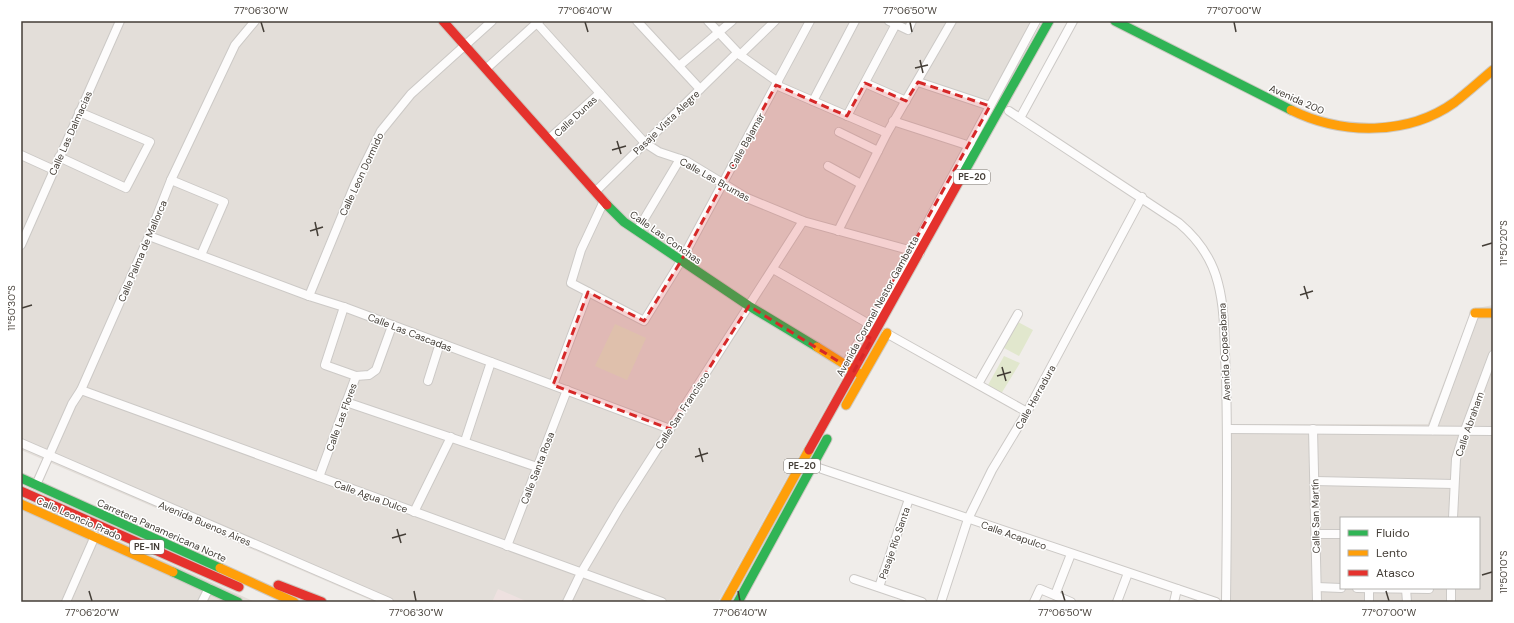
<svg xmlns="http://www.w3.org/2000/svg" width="1514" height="623" viewBox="0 0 1514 623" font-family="'DM Sans',sans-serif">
<rect width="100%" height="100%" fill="#f0edea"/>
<g fill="#e3ded9" fill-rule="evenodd">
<polygon points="21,21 1040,21 718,602 375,602 21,450"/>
<path d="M1493,305V602H1231V424H1428L1472,309ZM1341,518H1479V588H1341Z"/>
<polygon points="21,498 207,580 255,602 21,602"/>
</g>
<polygon fill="#eee1e0" points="498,589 528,602 492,602"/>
<g fill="#e1e7cd">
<polygon points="1018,322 1033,330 1019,356 1004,348"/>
<polygon points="615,324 646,338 627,380 595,366"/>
<polygon points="1004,356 1020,363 1001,394 988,385"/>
</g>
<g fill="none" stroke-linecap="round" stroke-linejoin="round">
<g stroke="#ccc9c6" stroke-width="10">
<g id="street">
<polyline points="535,21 645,143 659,152 686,161 747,198 803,221 920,253"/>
<polyline points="637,21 700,89"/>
<polyline points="708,21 740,55 778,82"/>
<polyline points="889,21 908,30 912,21"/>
<polyline points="740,55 775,21"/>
<polyline points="679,66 732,21"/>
<polyline points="487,68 539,21"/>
<polyline points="918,82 990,106"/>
<polyline points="865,83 906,101"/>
<polyline points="776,85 887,133"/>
<polyline points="813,101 855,21"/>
<path d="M1009,111L1179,223C1198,239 1212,259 1218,283C1226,313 1224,346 1226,377C1228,452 1227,527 1226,602"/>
<polyline points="847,116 896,24"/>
<polyline points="1020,118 1073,21"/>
<polyline points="893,121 973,147"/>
<polyline points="839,132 878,151"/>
<polyline points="549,139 600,93"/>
<polyline points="21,155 54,170"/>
<polyline points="59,157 126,188 150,142 79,112"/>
<polyline points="828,166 861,184"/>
<polyline points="171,180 224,202 201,255"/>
<polyline points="595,192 737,53"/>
<polyline points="604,201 581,250 571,283 644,321 681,261 810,21"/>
<polyline points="637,231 680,159"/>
<polyline points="838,231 887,133 952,21"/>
<polyline points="149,236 309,296 344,307 670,429"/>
<polyline points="21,245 120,21"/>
<polyline points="773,269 869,324"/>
<polyline points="309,296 355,184 381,131 411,94 492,21"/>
<polyline points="344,307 325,365 356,376 369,375 376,370 392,326"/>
<polyline points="886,333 1027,412"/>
<polyline points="845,365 912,251 1036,21"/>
<polyline points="428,381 440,343"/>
<polyline points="978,384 1018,314"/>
<polyline points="553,385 588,292"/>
<polyline points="81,390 662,602"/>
<polyline points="346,402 537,467"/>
<polyline points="1227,429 1493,431"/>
<polyline points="1313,429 1317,602"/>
<polyline points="1432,430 1475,313"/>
<polyline points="465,441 491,362"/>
<polyline points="21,443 389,602"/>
<polyline points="813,466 1216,602"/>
<polyline points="319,477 356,376"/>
<polyline points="1315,481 1454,484"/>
<polyline points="36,485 72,404 81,390 149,236 171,180 235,45 255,21"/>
<polyline points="414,512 451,437"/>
<polyline points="1453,518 1456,459 1465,430 1493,355"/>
<polyline points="1316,534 1341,534"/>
<polyline points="507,546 567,390"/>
<polyline points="854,579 922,602"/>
<polyline points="879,587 909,499"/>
<polyline points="1317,587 1341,588"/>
<polyline points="1357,588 1429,589"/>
<polyline points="1369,588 1369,602"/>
<polyline points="1451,588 1451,602"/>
<polyline points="1406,589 1407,602"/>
<polyline points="1055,595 1071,554"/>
<polyline points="66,602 95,536"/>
<polyline points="202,602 209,588"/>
<polyline points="567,602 581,573 620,507 803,221"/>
<polyline points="941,602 968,519 992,470 1027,412 1142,197"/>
<polyline points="1034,602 1040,589 1071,602"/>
<polyline points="1117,602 1128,573"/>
<polyline points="1174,602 1177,589"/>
</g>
</g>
<g stroke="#cec9c2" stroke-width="11">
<g id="fast">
<polyline points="1115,21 1291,110"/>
<polyline points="963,174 1049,21"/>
<polyline points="607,205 624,222 749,306 817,347"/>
<polyline points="21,478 220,568"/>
<polyline points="173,572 238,602"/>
<polyline points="738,602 827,439"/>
</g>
</g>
<g stroke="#cec9c2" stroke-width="11">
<g id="slow">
<path d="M1291,110C1342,135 1408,136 1455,102C1468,92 1481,80 1493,70"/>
<polyline points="1475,313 1493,313"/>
<polyline points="817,347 860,374"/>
<polyline points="846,405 887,333"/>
<polyline points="21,504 173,572"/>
<polyline points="220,568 294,602"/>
<polyline points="725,602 809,450"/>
</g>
</g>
<g stroke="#cec9c2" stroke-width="11">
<g id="jam">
<polyline points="443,21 607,205"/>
<polyline points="809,450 963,174"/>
<polyline points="21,491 239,587"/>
<polyline points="278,585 322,602"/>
</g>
</g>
<use href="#street" stroke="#fdfcfc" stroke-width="8"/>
<use href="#fast" stroke="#30b455" stroke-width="9"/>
<use href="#slow" stroke="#ff9f0a" stroke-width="9"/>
<use href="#jam" stroke="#e5322d" stroke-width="9"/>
</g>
<path fill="#d62828" fill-opacity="0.2" stroke="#d62828" stroke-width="3" stroke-dasharray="8 5" stroke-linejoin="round" d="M918,82L990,106L863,334L872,339L854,371L749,306L670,429L553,385L588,292L644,321L681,261L776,85L847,116L865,83L906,101Z"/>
<path fill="none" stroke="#443e37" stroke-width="1.5" d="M261,22L264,32M585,22L588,32M910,22L912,32M1234,22L1236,32M920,60L923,73M915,68L928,65M617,141L621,154M612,150L626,146M315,222L318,236M310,231L323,227M1482,246L1492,243M1304,286L1308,299M1300,295L1313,291M22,308L32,305M1002,367L1006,381M997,376L1011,372M699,448L703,462M695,457L708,453M397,529L401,543M392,538L406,534M1482,575L1492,572M89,591L92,601M414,591L416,601M738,591L740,601M1062,591L1065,601M1386,591L1389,601"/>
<g text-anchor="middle" stroke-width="3" stroke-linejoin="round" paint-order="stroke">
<g fill="#fff" stroke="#7c7873" stroke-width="1">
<rect x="954" y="170" width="36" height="14" rx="3"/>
<rect x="784" y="459" width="36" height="14" rx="3"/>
<rect x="130" y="540" width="34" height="14" rx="3"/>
</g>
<g font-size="9" font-weight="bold" fill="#443e37">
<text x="972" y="180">PE-20</text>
<text x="802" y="469">PE-20</text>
<text x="147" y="550">PE-1N</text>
</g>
<g font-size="10" fill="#443e37" stroke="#fff">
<text transform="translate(1297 99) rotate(24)" y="4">Avenida 200</text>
<text transform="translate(575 116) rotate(-43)" y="4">Calle Dunas</text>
<text transform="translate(666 122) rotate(-44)" y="4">Pasaje Vista Alegre</text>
<text transform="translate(70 133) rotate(-66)" y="4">Calle Las Dalmacias</text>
<text transform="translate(746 141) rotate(-61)" y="4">Calle Bajamar</text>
<text transform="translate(361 174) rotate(-65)" y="4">Calle Leon Dormido</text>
<text transform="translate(715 179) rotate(29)" y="4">Calle Las Brumas</text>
<text transform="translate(666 237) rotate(35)" y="4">Calle Las Conchas</text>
<text transform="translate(142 251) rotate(-67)" y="4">Calle Palma de Mallorca</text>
<text transform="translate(877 306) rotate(-61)" y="4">Avenida Coronel Nestor Gambetta</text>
<text transform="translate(410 332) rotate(21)" y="4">Calle Las Cascadas</text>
<text transform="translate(1224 352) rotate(-93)" y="4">Avenida Copacabana</text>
<text transform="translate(1035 397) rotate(-61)" y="4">Calle Herradura</text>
<text transform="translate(682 410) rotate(-57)" y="4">Calle San Francisco</text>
<text transform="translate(341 417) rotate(-70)" y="4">Calle Las Flores</text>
<text transform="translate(1469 424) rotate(-71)" y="4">Calle Abraham</text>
<text transform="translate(537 468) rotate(-69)" y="4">Calle Santa Rosa</text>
<text transform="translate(371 496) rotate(20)" y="4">Calle Agua Dulce</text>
<text transform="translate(1315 516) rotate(-91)" y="4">Calle San Martín</text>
<text transform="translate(79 518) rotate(24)" y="4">Calle Leoncio Prado</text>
<text transform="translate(205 523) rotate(23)" y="4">Avenida Buenos Aires</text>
<text transform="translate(162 530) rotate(24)" y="4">Carretera Panamericana Norte</text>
<text transform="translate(1014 535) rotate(19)" y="4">Calle Acapulco</text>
<text transform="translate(894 543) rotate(-71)" y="4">Pasaje Río Santa</text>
</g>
</g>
<rect width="1514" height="623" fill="none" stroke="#ffffff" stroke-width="44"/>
<rect x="1340" y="517" width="140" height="72" fill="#ffffff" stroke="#b4b2af"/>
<rect x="1348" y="530" width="20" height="6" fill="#30b455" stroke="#b4b2af"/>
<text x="1376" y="537" font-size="12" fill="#443e37">Fluido</text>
<rect x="1348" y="550" width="20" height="6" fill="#ff9f0a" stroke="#b4b2af"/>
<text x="1376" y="557" font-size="12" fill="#443e37">Lento</text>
<rect x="1348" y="570" width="20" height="6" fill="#e5322d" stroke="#b4b2af"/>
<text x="1376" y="577" font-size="12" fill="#443e37">Atasco</text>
<rect x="22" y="22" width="1470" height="579" fill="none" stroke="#443e37" stroke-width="1.5"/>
<g font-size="10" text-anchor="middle" fill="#443e37">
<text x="261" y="14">77°06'30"W</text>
<text x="585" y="14">77°06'40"W</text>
<text x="910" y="14">77°06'50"W</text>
<text x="1234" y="14">77°07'00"W</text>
<text transform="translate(1503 243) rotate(-90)" y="4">11°50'20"S</text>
<text transform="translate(11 308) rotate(-90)" y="4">11°50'30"S</text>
<text transform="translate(1503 572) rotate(-90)" y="4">11°50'10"S</text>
<text x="92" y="616">77°06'20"W</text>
<text x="416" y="616">77°06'30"W</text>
<text x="740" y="616">77°06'40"W</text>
<text x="1065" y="616">77°06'50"W</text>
<text x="1389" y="616">77°07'00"W</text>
</g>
</svg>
